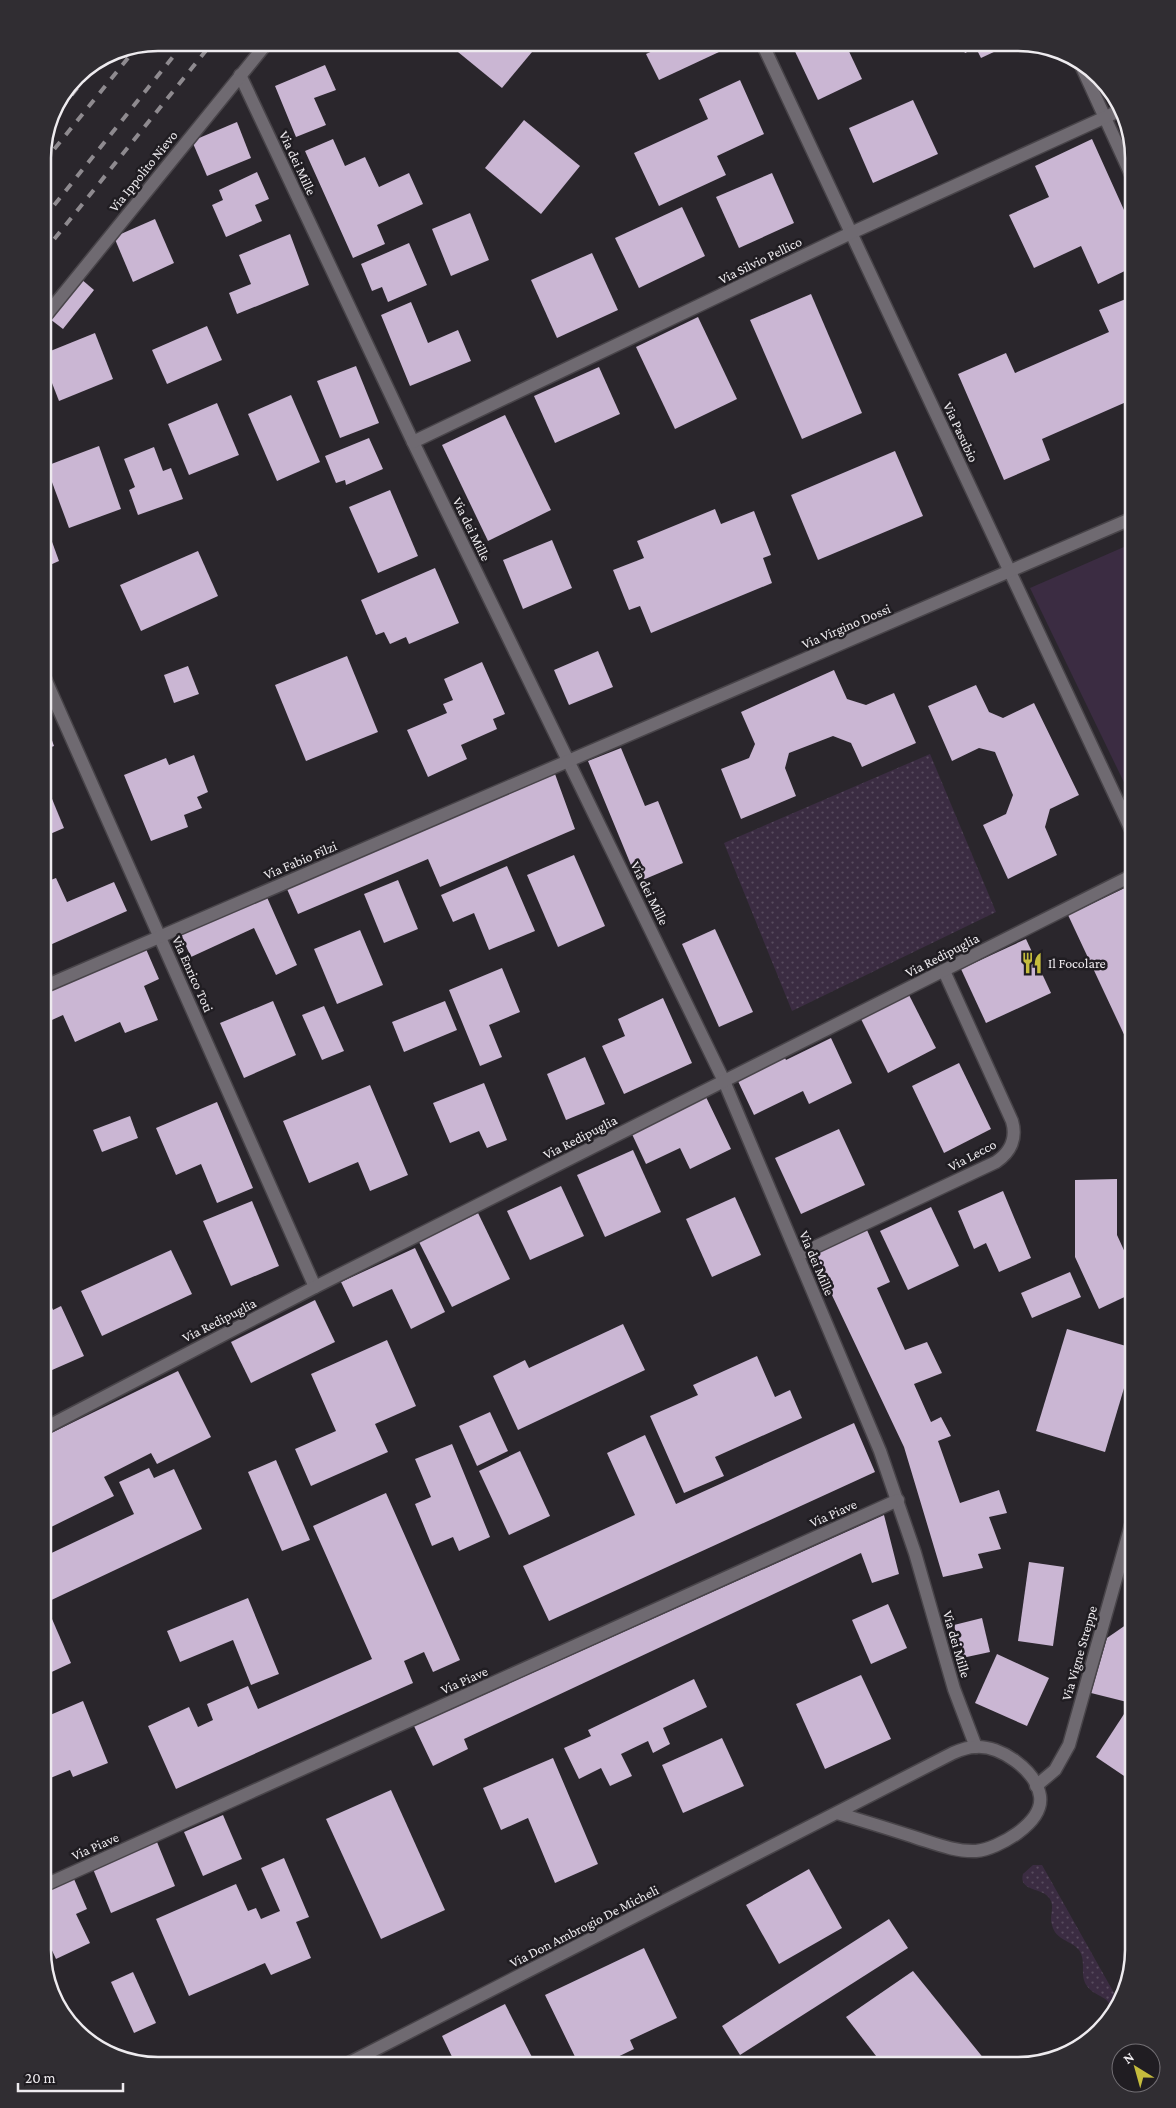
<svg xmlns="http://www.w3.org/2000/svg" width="1176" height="2108" viewBox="0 0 1176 2108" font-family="'Crimson Pro',serif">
<defs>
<pattern id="grass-dots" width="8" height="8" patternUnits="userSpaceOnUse" patternTransform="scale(1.25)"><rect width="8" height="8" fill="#3b2c42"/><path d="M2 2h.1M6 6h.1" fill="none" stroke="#584b5e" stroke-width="1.8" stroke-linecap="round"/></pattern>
</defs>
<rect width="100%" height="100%" fill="#2a262c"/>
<g fill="url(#grass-dots)">
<polygon points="930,754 996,912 792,1011 724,843"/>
<path d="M1033,1865H1042L1118,2000L1111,2016C1113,1994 1096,1999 1087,1986C1079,1975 1087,1962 1079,1950C1071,1940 1056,1941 1052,1925C1049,1916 1055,1907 1050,1899C1043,1887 1018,1892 1023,1874Z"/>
</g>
<polygon fill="#3b2c42" points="1133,543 1133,801 1030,588"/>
<g fill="#cab6d3">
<polygon points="337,43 356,43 340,50"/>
<polygon points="447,43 533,43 537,46 502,88"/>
<polygon points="616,43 642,43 620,52"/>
<polygon points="670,43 733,43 734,45 659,80 646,54"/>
<polygon points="791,43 845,43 862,79 818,100"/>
<polygon points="959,43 1013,43 981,58 976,48 965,53"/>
<polygon points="325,65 336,90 314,98 326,125 296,137 275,86"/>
<polygon points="740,80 764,134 717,156 726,175 659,206 634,153 708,119 699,99"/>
<polygon points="913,100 938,154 873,183 849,128"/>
<polygon points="524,120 580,166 541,214 485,168"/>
<polygon points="237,122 251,158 207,176 192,141"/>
<polygon points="333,139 345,166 365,157 379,187 409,173 423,204 377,225 385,244 353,258 305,151"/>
<polygon points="1092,139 1133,230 1133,267 1098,284 1081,246 1034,268 1009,215 1049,197 1035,166"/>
<polygon points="257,172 269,199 255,205 262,221 226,237 212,205 223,200 219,190"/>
<polygon points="772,173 794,223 739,248 716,197"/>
<polygon points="682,207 705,256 639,288 615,238"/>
<polygon points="470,213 489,260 451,276 432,229"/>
<polygon points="155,219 174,263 133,282 114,237"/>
<polygon points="290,234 309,285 237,314 229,293 251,284 239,255"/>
<polygon points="409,243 427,285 388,302 382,287 372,291 361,264"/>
<polygon points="592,253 618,310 557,338 531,280"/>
<polygon points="81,279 94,290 63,329 50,319"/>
<polygon points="811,294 862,413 802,439 750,320"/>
<polygon points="1133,296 1133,399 1042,439 1050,460 1004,480 958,374 1006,353 1015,373 1109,332 1099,310"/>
<polygon points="411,302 428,343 458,330 471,361 410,386 381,315"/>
<polygon points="698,317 737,399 675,429 636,347"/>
<polygon points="207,326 222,360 167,384 152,350"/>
<polygon points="95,333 113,379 59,401 43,360 43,354"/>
<polygon points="356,366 379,423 340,438 317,381"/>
<polygon points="599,367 620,414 555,443 534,396"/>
<polygon points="291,395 320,462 277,481 248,414"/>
<polygon points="217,403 239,455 189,475 168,424"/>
<polygon points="43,414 49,431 43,434"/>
<polygon points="505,415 551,510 488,541 442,445"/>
<polygon points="369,438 383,469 346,485 345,480 336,483 325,456"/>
<polygon points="99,446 121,509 69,528 46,466"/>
<polygon points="154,447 163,471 171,468 183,499 138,515 129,490 135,487 124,459"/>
<polygon points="895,451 923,516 818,560 791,495"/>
<polygon points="390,490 418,556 378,573 349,507"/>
<polygon points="715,509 721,524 754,511 771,555 763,558 772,583 651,633 640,606 629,610 613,570 644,558 637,541"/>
<polygon points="43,517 59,561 43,568"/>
<polygon points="552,540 572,588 523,609 503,560"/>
<polygon points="198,551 218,596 141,631 120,585"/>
<polygon points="435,568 459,623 409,644 406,637 390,644 384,632 376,635 361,600"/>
<polygon points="598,651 613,687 569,705 554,670"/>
<polygon points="347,656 378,732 306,761 275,685"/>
<polygon points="482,662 505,714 493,719 497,729 461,745 467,759 428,777 407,730 447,713 443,704 453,700 444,679"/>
<polygon points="188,666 199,694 174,703 164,675"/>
<polygon points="834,670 847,699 866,705 894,693 916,743 862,767 851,743 833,736 789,753 785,768 796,796 741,819 721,769 749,758 755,744 741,712"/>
<polygon points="976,685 989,712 1003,718 1034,703 1079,795 1050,809 1045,827 1057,855 1008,879 983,825 1006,814 1013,795 995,752 979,748 952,761 928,706"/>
<polygon points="43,716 54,746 43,750"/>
<polygon points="621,748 645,806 658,801 683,863 638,882 588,761"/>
<polygon points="194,755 208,792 197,797 202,808 184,815 188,827 151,841 124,775 166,758 169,765"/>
<polygon points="555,774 575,829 440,887 428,859 298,914 287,889"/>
<polygon points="43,777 64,828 43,837"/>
<polygon points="574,855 605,926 558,947 527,875"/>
<polygon points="507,866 535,931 489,950 474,913 453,922 441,895"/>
<polygon points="56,878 67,902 114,882 127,911 43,948 43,883"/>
<polygon points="398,880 418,929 384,943 364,894"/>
<polygon points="1129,886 1133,896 1133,1040 1128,1043 1068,915"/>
<polygon points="266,895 297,965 276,975 254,928 191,957 180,933"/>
<polygon points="715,929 753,1012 719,1027 682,944"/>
<polygon points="360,930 383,985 337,1004 314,949"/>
<polygon points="1026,939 1051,993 986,1023 961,969"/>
<polygon points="146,949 159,979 144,986 158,1020 125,1033 120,1022 75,1042 63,1015 43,1024 43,994"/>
<polygon points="502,968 520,1012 489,1025 502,1057 480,1066 449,990"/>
<polygon points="909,995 936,1048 888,1073 861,1019"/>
<polygon points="663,998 692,1063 624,1094 602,1046 625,1036 618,1019"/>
<polygon points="273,1001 296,1055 244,1078 220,1023"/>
<polygon points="445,1001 457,1030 404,1052 392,1022"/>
<polygon points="324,1006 344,1051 322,1060 302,1015"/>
<polygon points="831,1038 852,1083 809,1104 803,1091 754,1115 737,1079 784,1056 786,1060"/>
<polygon points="585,1057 605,1104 566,1120 547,1074"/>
<polygon points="959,1063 991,1129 944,1153 912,1086"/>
<polygon points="484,1083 507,1140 487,1148 479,1131 450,1143 433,1103"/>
<polygon points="370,1085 408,1175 370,1191 358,1162 309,1183 283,1121"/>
<polygon points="706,1097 731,1149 690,1169 680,1148 646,1164 631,1132"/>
<polygon points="217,1102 253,1188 217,1203 201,1164 176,1175 156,1128"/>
<polygon points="130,1116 138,1138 102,1152 93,1130"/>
<polygon points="839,1129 865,1185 801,1214 775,1158"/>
<polygon points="633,1150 661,1212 605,1237 577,1175"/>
<polygon points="1117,1179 1117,1235 1133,1270 1133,1293 1099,1309 1075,1257 1075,1180"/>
<polygon points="561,1186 584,1236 530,1260 507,1211"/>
<polygon points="1003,1191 1031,1258 999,1272 986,1243 974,1249 958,1211"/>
<polygon points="735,1197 761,1255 712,1277 686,1219"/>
<polygon points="252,1201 279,1266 231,1286 203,1221"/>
<polygon points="931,1207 959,1266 908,1290 880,1231"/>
<polygon points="478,1213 510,1279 452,1307 419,1242"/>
<polygon points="867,1230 890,1282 877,1288 905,1350 927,1342 942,1373 914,1384 931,1422 941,1417 951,1436 938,1441 960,1503 999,1490 1007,1513 989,1517 1001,1549 978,1554 983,1568 943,1577 904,1447 812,1253"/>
<polygon points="415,1248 445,1312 411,1329 392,1289 353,1307 341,1282"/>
<polygon points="171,1250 192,1294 102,1336 81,1291"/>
<polygon points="1070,1272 1081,1297 1032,1318 1021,1293"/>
<polygon points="43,1288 53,1310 61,1306 84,1356 43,1374"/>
<polygon points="315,1300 335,1342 251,1383 231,1342"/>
<polygon points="623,1324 645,1370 518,1430 493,1376 525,1360 529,1368"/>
<polygon points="1067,1329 1133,1348 1133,1358 1105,1452 1036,1431"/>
<polygon points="387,1340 416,1406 375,1424 388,1452 311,1486 295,1449 336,1431 311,1374"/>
<polygon points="757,1356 775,1397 790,1390 802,1418 715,1457 724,1476 684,1493 650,1416 698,1395 693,1385"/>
<polygon points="178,1371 211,1437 157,1464 151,1453 104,1477 114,1496 43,1531 43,1437"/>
<polygon points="490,1412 508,1451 477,1466 459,1426"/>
<polygon points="854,1423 875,1472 549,1621 523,1566 635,1515 607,1453 645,1435 676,1504"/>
<polygon points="452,1444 490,1537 459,1551 453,1537 432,1546 415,1504 431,1497 415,1459"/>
<polygon points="520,1451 550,1516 509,1535 479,1471"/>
<polygon points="276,1460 310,1540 282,1551 248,1472"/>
<polygon points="149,1468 154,1478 174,1469 202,1529 43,1604 43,1557 134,1514 119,1482"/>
<polygon points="386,1493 460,1660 433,1672 424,1652 404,1661 413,1683 176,1789 148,1726 189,1707 198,1727 213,1720 207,1704 248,1686 258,1709 372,1659 313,1526"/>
<polygon points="884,1515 899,1574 872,1583 861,1553 464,1739 468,1749 433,1766 414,1726"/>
<polygon points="1029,1562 1064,1567 1053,1646 1018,1641"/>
<polygon points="248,1598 279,1674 251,1685 233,1640 180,1662 167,1631"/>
<polygon points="888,1604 907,1648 871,1664 852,1620"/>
<polygon points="49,1612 71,1663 43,1676 43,1615"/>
<polygon points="982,1618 990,1652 962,1658 954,1625"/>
<polygon points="1133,1620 1133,1682 1127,1702 1091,1693 1107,1638"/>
<polygon points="997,1654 1049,1678 1027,1726 975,1703"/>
<polygon points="861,1675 891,1739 825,1769 796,1704"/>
<polygon points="694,1679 707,1707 663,1728 670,1744 653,1753 648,1741 621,1754 632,1776 610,1786 601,1768 579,1779 564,1748 591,1736 588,1730"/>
<polygon points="83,1701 108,1763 73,1777 70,1770 43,1781 43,1726 45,1725 43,1718"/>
<polygon points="1126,1711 1133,1716 1133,1782 1096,1757"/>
<polygon points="722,1738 744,1786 683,1813 662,1765"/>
<polygon points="553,1758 598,1864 555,1883 528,1818 501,1830 483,1788"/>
<polygon points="391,1790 445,1910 381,1939 326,1819"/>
<polygon points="223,1815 242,1859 203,1876 184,1832"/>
<polygon points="157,1842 175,1886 111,1913 93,1869"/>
<polygon points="284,1858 309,1917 296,1922 311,1958 271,1975 265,1963 189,1996 156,1919 236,1884 248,1911 256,1908 261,1919 280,1911 261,1868"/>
<polygon points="809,1869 842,1928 779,1964 746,1905"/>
<polygon points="74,1879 87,1909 76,1914 90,1943 56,1959 49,1944 43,1947 43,1893"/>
<polygon points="889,1919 908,1948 740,2055 722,2026"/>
<polygon points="644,1948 677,2018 630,2040 634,2049 601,2065 579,2065 545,1995"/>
<polygon points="913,1971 989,2065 883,2065 846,2017"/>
<polygon points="133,1972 156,2023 134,2033 111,1982"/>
<polygon points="49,1983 50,1983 58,2002 51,1994"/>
<polygon points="505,2004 536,2065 456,2065 442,2036"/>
</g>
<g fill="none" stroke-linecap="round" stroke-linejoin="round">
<g stroke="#484449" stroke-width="15">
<g id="minor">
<polyline points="762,43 1133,834"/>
<polyline points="1079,61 1133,179"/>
<polyline points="240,75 413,442 724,1081 880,1451 915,1553 954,1689 976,1747"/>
<polyline points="43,319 267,43"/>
<polyline points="413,442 851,233 1121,110"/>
<polyline points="43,674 315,1287"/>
<polyline points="43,987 1133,518"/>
<path d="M798,1255L996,1162C1011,1152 1017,1138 1012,1121L944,971"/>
<polyline points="43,1429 315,1287 1133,875"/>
<polyline points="1036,1786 1055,1770 1069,1745 1133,1518"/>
<polyline points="43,1886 898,1500"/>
<path d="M345,2065L953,1753C960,1750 967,1747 975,1747C1000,1745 1036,1770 1040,1796C1044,1823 998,1849 976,1851C956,1852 936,1844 917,1838C890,1829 863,1821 837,1813"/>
</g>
</g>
<use href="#minor" stroke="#6f6a71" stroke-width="12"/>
<g stroke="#8e8a8f" stroke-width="4" stroke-dasharray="9 9" stroke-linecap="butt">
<polyline points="49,123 99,61"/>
<polyline points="43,163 137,47"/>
<polyline points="43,219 184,43"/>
<polyline points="43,253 212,43"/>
</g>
</g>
<defs>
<g id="restaurant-bare" transform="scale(1.725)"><path d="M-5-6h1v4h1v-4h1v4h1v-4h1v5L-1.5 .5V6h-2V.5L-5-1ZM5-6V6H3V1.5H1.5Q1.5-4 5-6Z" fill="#c5bc3d" stroke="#201d22" stroke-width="2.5" paint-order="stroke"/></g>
</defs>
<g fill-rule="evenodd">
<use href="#restaurant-bare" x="1032" y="963"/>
</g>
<g text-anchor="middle" stroke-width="5" stroke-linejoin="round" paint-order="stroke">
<g font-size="14" fill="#eeebef" stroke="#201d22">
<text transform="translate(298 163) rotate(65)" y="5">Via dei Mille</text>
<text transform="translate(143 171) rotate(-51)" y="5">Via Ippolito Nievo</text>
<text transform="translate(760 260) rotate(-26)" y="5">Via Silvio Pellico</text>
<text transform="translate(961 432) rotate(65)" y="5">Via Pasubio</text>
<text transform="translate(472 529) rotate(64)" y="5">Via dei Mille</text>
<text transform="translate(846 626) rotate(-23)" y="5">Via Virgino Dossi</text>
<text transform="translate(300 860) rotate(-23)" y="5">Via Fabio Filzi</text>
<text transform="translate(650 893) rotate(64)" y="5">Via dei Mille</text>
<text transform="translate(942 955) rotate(-27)" y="5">Via Redipuglia</text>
<text transform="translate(193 974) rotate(66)" y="5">Via Enrico Toti</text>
<text transform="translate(580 1137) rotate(-27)" y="5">Via Redipuglia</text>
<text transform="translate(972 1155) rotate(-28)" y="5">Via Lecco</text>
<text transform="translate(817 1263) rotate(67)" y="5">Via dei Mille</text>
<text transform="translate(219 1320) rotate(-27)" y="5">Via Redipuglia</text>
<text transform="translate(833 1513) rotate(-24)" y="5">Via Piave</text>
<text transform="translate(957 1644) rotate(74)" y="5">Via dei Mille</text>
<text transform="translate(1079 1653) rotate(-74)" y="5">Via Vigne Streppe</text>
<text transform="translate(464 1680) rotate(-24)" y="5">Via Piave</text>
<text transform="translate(95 1846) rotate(-24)" y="5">Via Piave</text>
<text transform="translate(584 1926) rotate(-27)" y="5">Via Don Ambrogio De Micheli</text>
</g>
<g font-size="14" fill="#eeebef" stroke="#201d22" text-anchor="start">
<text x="1048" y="968">Il Focolare</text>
</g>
</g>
<path d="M0 0H1176V2108H0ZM158 51H1018A107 107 0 0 1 1125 158V1950A107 107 0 0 1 1018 2057H158A107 107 0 0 1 51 1950V158A107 107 0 0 1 158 51Z" fill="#302d32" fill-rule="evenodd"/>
<path fill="none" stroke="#eeebef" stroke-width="2.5" d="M158 51H1018A107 107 0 0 1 1125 158V1950A107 107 0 0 1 1018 2057H158A107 107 0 0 1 51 1950V158A107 107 0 0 1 158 51Z"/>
<g transform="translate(1136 2068) rotate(323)"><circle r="24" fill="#201d22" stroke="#726f74"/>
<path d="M0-4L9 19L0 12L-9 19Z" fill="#c5bc3d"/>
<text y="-8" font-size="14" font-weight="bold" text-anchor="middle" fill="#eeebef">N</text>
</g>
<path d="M18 2083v8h105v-8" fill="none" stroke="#eeebef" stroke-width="2.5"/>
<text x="25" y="2083" font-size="15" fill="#eeebef" stroke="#201d22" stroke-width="4" paint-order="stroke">20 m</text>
</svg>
